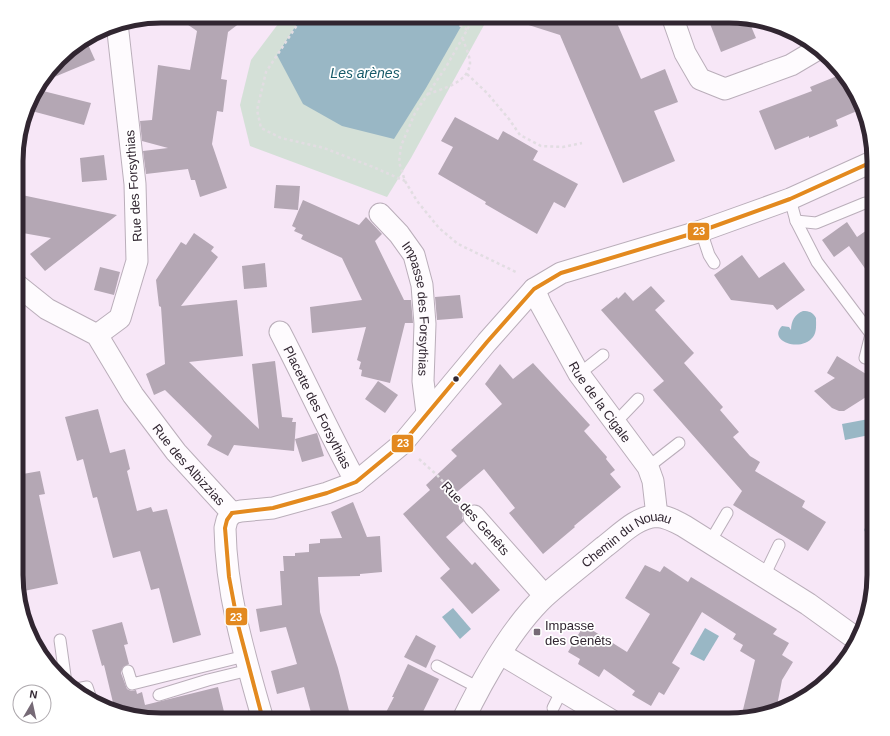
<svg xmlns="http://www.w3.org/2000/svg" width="890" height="736" viewBox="0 0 890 736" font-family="Arial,sans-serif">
<rect width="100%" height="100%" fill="#f7e7f7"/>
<polygon fill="#d4e0d7" points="284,16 489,16 411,158 387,197 250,146 240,105 251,60"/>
<g fill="#99b7c5">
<polygon points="302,16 467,16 426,88 394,139 342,126 303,104 277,55"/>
<path d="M803,311C809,311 813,312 816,318C816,324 817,332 813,337C801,353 767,341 782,326L789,327L791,330C791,321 795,314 803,311Z"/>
<polygon points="874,418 874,434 845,440 842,424"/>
<polygon points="453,608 471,629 460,639 442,617"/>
<polygon points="705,628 719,636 704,661 690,654"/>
</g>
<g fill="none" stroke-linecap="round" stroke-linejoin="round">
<polyline stroke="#99b7c5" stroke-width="7" points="868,530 874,525"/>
</g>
<g fill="#b4a7b4">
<polygon points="175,16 249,16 228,32 221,79 227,80 223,112 217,111 212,144 227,188 200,197 195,180 191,180 188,169 146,174 143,151 168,148 142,141 140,121 152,120 158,65 190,70 197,31"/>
<polygon points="517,16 614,16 641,79 665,69 678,102 654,111 675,161 623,183 560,35 516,21"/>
<polygon points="707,16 738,16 748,19 756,38 721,52"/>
<polygon points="86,40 95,60 40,83 66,52"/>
<polygon points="842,74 863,105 864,108 836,120 838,126 809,138 809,136 775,150 759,111 812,91 810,87"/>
<polygon points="35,89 91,103 84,125 28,110"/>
<polygon points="455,117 498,140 503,131 538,151 533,160 578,184 565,208 554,202 537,234 485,204 486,202 438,174 453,147 441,141"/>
<polygon points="104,155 107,180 82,182 80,158"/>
<polygon points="276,185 300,186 298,210 274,208"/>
<polygon points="17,194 117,215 45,271 30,254 51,238 17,232"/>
<polygon points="303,200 359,225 366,217 382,234 375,241 404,300 411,300 413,323 405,323 390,383 361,376 362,370 359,369 361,362 357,360 366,327 312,333 310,307 362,300 342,258 301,239 303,235 294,231 296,228 292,226"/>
<polygon points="847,222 857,237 867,230 874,240 874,281 849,246 834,257 822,240"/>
<polygon points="194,233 214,247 211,251 218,257 181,306 237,300 243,356 189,362 259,429 252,364 275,361 282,417 293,418 292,422 296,422 294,451 234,445 228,456 207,445 212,436 165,390 154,395 146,374 165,364 161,307 159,306 156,280 181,242 186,245"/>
<polygon points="742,255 759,278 784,262 805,290 777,310 773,305 731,300 714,275"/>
<polygon points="265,263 267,287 244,289 242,266"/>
<polygon points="100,267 120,272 114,295 94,290"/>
<polygon points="651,286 665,301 655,310 694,353 684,363 723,407 720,410 739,432 733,437 750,456 760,462 755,471 805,501 802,507 826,522 808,551 733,505 742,491 653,390 664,381 601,310 617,297 618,299 625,292 633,301"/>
<polygon points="460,295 463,318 437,320 435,297"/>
<polygon points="837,356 866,374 874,383 874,392 844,411 839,411 832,408 814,391 835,378 827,373"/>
<polygon points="533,363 590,425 584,431 607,457 606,459 615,470 610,474 621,487 574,526 575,527 543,554 509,513 515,508 484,469 451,497 463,511 462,518 464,521 446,537 472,565 475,562 500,590 472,614 440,578 450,569 403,514 430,490 426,485 457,456 451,450 502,404 485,384 500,364 513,379"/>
<polygon points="378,381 398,395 385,413 365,399"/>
<polygon points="98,409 110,453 125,449 130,469 127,471 137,511 151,507 153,512 167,509 201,635 173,643 159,588 151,590 140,551 113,558 97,497 93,498 83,459 77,461 65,417"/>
<polygon points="317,433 324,456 302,462 295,439"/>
<polygon points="40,471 45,494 39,495 58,584 19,592 16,578 17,475"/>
<polygon points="353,502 367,537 380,536 382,572 360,574 360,576 318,577 320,612 338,668 350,715 333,720 313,720 304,687 277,694 271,671 297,664 286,627 260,632 256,609 282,605 280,571 284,571 283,556 295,556 295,553 309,552 309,544 320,543 320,539 342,538 331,512"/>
<polygon points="645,565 660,572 664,566 688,582 691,577 777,629 773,634 789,643 782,655 793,662 782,680 776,711 741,718 755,660 740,651 743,645 733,639 736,634 702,612 672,663 680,668 664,695 659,692 651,706 632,695 635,691 604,669 599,677 578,664 580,659 568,652 584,625 627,652 650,614 625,598"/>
<polygon points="122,622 128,644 124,645 129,664 123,667 121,673 127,689 131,691 136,690 137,694 142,692 145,705 218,687 226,720 152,720 115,711 104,665 102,666 92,630"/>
<polygon points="416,635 436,646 426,668 404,657"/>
<polygon points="408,664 439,679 419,720 382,720 394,697 392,697"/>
</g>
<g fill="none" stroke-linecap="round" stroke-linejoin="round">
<g stroke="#baaeba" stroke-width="13">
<g id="service">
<polyline points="790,199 796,221 817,262 871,334 865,358"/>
<polyline points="796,221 816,223 865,203"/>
<polyline points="701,231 709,255 714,263"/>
<polyline points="579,374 603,355"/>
<polyline points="615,423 638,399"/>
<polyline points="648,467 679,443"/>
<polyline points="710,542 727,513"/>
<polyline points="764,576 779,545"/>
<polyline points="60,640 66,683"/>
<polyline points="437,666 479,688"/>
<polyline points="128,671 132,684 245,656"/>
<polyline points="76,689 87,687 91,699"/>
<polyline points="159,695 208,680 249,670"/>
<polyline points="553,708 562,690"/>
</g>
</g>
<g stroke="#baaeba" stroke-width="23">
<g id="minor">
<polyline points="672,16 685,53 700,79 725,89 791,65 818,49"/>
<path id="s1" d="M380,214L399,234L414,255L422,285L425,324L423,381L427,413"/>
<path id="s2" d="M17,285L47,309L97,335L133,395L176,452L232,513"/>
<path id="s3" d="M534,289L541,305L579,374L648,467L653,481L657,516"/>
<path id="s4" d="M280,332C306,382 329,433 356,482"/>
<polyline points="97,335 120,318 137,261 135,184 117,23"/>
<polyline points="232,513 241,511 273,508 327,493 356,482 402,444 487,342 534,289 561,273 701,231 790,199 874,161"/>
<path d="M232,513L227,520L225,528C226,594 245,657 263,720"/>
<polyline points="474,516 545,596"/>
<polyline points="501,654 611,720"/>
</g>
</g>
<g stroke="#baaeba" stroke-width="24">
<g id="tertiary">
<path id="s5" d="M463,720C483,679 512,627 545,596C564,579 585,563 604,547C619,536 636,517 656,516C666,516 675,521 684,526L808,604L858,640"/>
</g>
</g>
<g stroke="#e2dde2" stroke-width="2.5" stroke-dasharray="3 3" stroke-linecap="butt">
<polyline points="303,16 266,72 257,110 261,128 281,138 324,148 373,167 405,181"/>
<polyline points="444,16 468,30"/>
<polyline points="475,16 446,67 415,113 401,146 399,162 405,181 417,201 439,228 458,244 518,273"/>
<polyline points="467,74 487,93 509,119 520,135 541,146 563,147 582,143"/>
<path d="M428,94C443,89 469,82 470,63C470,56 465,46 463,39"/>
<polyline points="419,459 437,475 459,499"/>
</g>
<use href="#service" stroke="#fefbfe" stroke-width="11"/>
<use href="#minor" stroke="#fefbfe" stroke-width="21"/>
<use href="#tertiary" stroke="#fefbfe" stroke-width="22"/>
<g stroke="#fff" stroke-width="7">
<g id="bus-1">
<polyline points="232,513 273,508 327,493 356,482 402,444 487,342 534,289 561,273 701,231 790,199 874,161"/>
<polyline points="232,513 227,520 225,528 229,577 238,625 263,720"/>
</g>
</g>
<use href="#bus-1" stroke="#e3891f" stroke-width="4"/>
</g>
<circle fill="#312631" stroke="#fff" stroke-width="1.5" cx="456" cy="379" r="3.5"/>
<rect fill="#766a76" stroke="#fff" stroke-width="1.5" x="533" y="628" width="8" height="8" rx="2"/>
<g text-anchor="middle" stroke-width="3.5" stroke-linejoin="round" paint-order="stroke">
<g font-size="13" fill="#312631" stroke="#fff">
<text transform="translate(133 186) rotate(-94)" y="5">Rue des Forsythias</text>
<text dy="5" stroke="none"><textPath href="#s1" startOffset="107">Impasse des Forsythias</textPath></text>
<text dy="5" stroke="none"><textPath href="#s3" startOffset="131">Rue de la Cigale</textPath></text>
<text dy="5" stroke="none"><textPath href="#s4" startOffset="84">Placette des Forsythias</textPath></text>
<text dy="5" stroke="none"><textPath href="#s2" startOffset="254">Rue des Albizzias</textPath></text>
<text transform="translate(476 518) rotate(48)" y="5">Rue des Genêts</text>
<text dy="5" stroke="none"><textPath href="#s5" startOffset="251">Chemin du Nouau</textPath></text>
</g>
<g font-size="13" fill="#312631" stroke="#fff" text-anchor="start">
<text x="545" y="630">Impasse<tspan x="545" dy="15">des Genêts</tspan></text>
</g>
<g font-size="14" font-style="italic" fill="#165a69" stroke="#fff">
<text x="365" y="78">Les arènes</text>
</g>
</g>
<path d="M0 0H890V736H0ZM161 23H729A138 138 0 0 1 867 161V575A138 138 0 0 1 729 713H161A138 138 0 0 1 23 575V161A138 138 0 0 1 161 23Z" fill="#fff" fill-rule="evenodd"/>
<path fill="none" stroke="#312631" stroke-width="5" d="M161 23H729A138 138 0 0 1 867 161V575A138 138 0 0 1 729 713H161A138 138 0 0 1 23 575V161A138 138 0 0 1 161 23Z"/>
<g stroke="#fff" stroke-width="1.5">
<rect x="687" y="222" width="23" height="19" rx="4" fill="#e3891f"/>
<rect x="391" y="434" width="23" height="19" rx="4" fill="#e3891f"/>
<rect x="225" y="607" width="23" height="19" rx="4" fill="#e3891f"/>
</g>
<g font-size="11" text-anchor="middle" font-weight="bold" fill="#fff">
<text x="699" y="235">23</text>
<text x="403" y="447">23</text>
<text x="236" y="621">23</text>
</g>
<g transform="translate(32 704) rotate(9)"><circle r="19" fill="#ffffff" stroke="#ada8ad"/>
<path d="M0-3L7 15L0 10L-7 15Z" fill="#766a76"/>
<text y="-6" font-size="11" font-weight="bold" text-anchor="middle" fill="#312631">N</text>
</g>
</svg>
